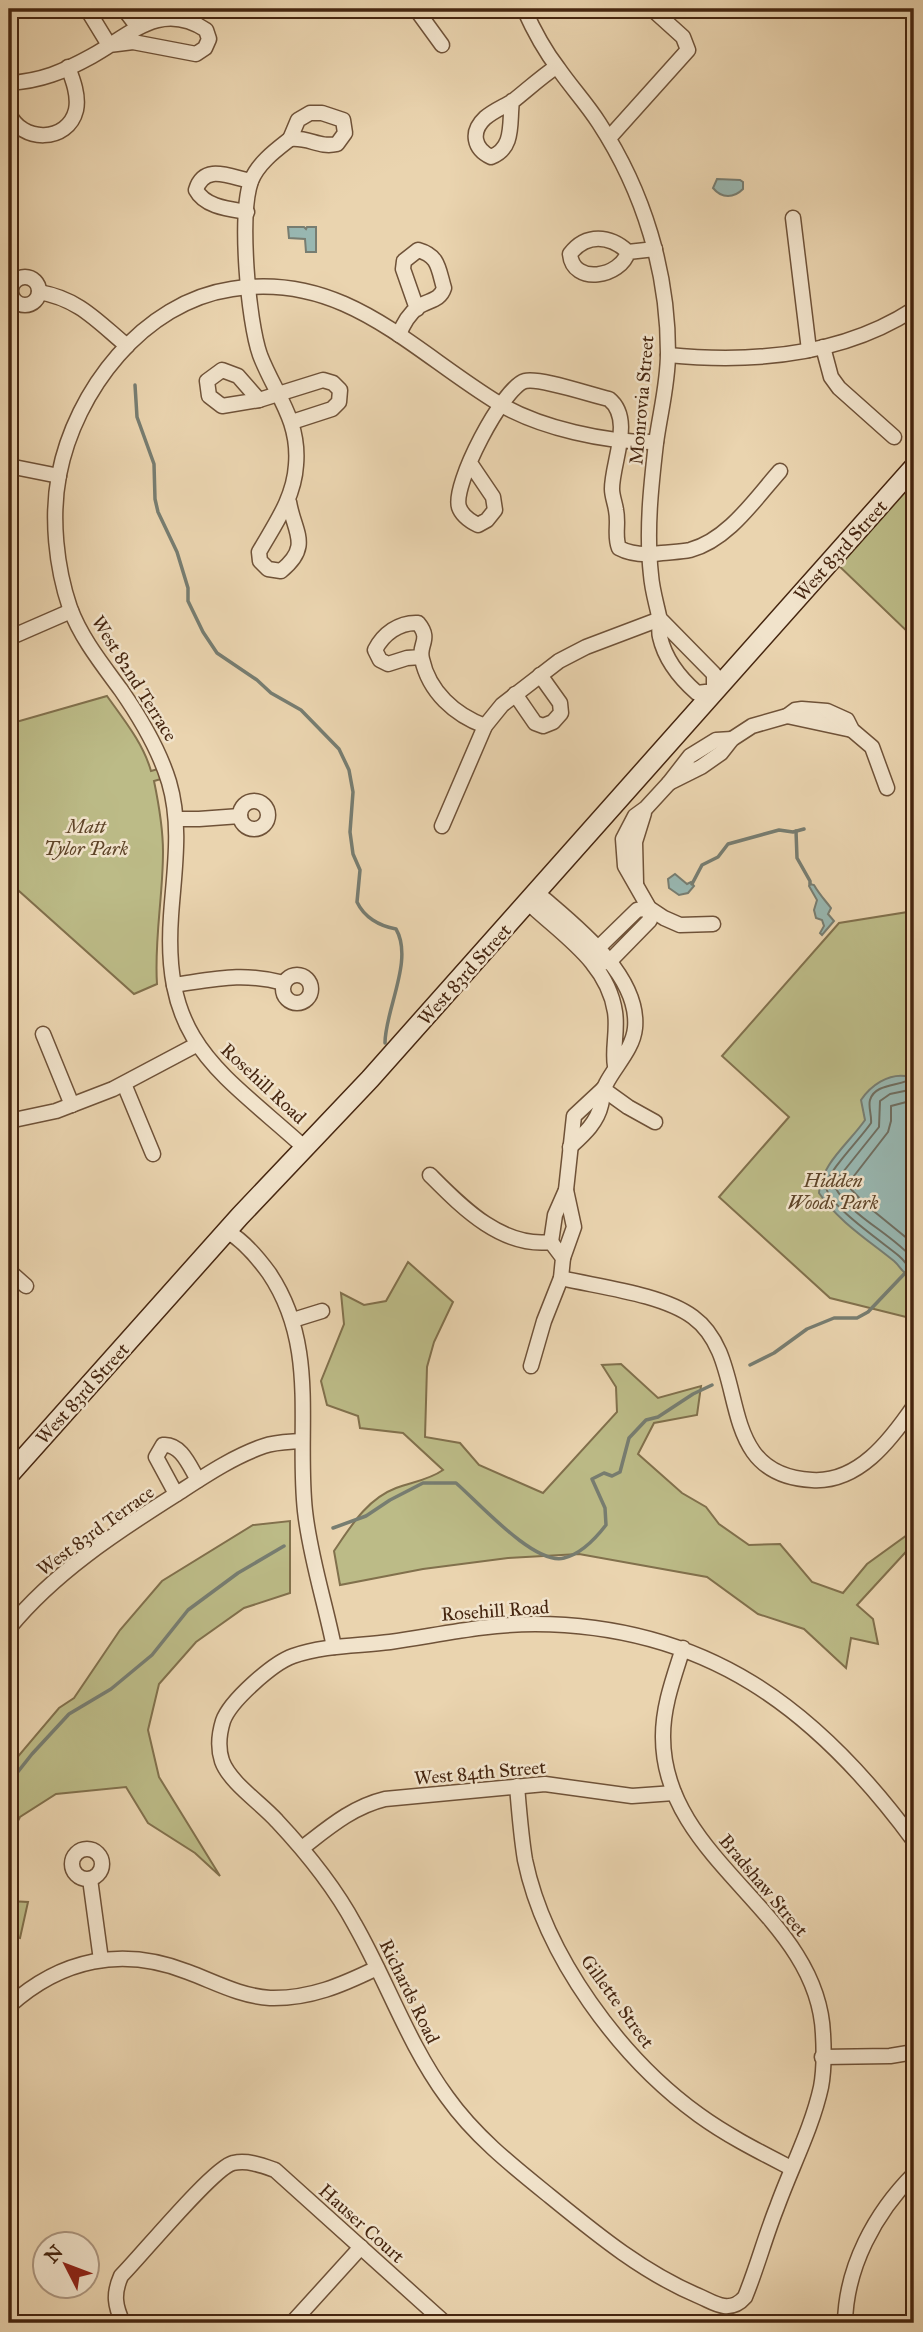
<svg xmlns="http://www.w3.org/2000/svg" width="923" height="2332" viewBox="0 0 923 2332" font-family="'IM FELL Great Primer',serif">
<rect width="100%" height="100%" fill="#ead4af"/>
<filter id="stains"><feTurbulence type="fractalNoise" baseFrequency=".00286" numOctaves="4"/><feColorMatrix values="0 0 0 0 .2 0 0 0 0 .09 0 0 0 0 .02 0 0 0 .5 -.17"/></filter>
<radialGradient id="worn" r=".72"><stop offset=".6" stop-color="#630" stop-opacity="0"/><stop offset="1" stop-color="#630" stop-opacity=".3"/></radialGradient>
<g fill="#bcbb87" stroke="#81704c" stroke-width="2">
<polygon points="914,478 914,638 837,564"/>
<path d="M107,696C124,720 143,743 151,771L158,769L161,779L154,781C159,805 163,828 163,852C163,897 154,940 157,984L134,994L9,882V724Z"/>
<polygon points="914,911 914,1319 830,1298 719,1197 789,1117 722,1056 839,923"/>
<path d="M408,1262L453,1302L434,1342L427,1367L425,1437L460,1443L479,1465L543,1493L617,1412L616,1387L602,1365L621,1364L658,1398L701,1386L697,1415L654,1423L638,1454L682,1493L706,1507L719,1524L749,1545L780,1544L812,1582L843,1593L867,1564L914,1530V1543L857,1605L873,1619L878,1644L851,1638L846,1668L804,1629L758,1614L707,1577L579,1554L508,1558L423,1569L340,1585L334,1551C351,1526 367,1499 396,1488C412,1482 429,1480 443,1470L403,1433L360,1428L358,1416L327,1405L321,1381L344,1324L341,1293L364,1305L386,1301Z"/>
<polygon points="290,1521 290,1593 244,1608 196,1642 159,1684 148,1730 159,1777 220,1876 195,1853 148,1823 126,1787 56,1794 20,1817 9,1838 9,1767 59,1708 74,1698 120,1630 162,1581 253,1525"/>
<polygon points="9,1901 28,1902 20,1938 9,1935"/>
</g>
<g fill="#98b7b1" stroke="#777d71" stroke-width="2">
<path d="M717,179L740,180L743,182V189C734,198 722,199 713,188Z"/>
<polygon points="288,227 304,227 306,229 307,227 316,227 316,252 306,252 305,239 289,238"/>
<polygon points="675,874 687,884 691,882 694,886 688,893 679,895 669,888 668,879"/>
<path d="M810,884L814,885C819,894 825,900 831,908L828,914L834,921L822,935L820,933L824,926L822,920L816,918L814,910L817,900L809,886Z"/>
<path d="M914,1068V1279C904,1276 901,1267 894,1261C868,1240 838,1221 819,1193C820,1165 850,1142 865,1120L861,1100C871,1085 888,1074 905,1076Z"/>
</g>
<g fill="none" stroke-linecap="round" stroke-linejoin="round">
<g stroke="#6f6e60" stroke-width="2">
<path d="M914,1077C903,1087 875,1082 870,1100C868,1107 872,1116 871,1123C861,1138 829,1170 826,1185C824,1203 885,1244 899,1256C905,1261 908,1267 914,1272"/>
<path d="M914,1089L890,1094L880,1101L879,1127L839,1177L835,1187C851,1217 893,1234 914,1260"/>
<polyline points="914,1100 891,1106 891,1121 888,1132 847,1185 865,1204 914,1244"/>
</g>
<g stroke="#777d71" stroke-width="3.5">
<path d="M135,385L137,417L154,464L155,499L158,512L177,552L188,588V601L203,632L217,653L257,680L271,693L301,710L339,749L349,770L353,792L350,832L353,854L360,870L357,902C364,917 379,926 396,929C414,960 385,1010 385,1043"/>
<polyline points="796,831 797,858 810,881 810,884"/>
<polyline points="692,884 702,865 718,857 728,844 779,830 793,832 804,829"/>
<polyline points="750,1365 774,1353 807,1329 834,1318 857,1318 868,1312 907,1271"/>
<path d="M333,1528L366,1516L390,1500L423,1483H456C478,1502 535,1566 564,1558C581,1554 596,1538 606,1525L605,1508L592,1479L604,1473L612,1476L620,1472L629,1438L646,1420L658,1417L693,1394L712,1385"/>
<polyline points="9,1783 32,1754 69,1714 111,1689 152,1655 188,1610 238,1573 284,1546"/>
</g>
<g stroke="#6f5238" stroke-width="17">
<g id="street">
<polyline points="87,9 109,45"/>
<polyline points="124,9 137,26"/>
<path d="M524,9C533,29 544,50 558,68C571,87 587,104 599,123C644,192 668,272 668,353C668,384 660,413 656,443C651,486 646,531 651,575C652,589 656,602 659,616C661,623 658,630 660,637C665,659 681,679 697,693L714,691V674L660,619"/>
<polyline points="418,12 442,45"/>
<path d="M9,83C41,81 63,72 92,56C129,36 160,0 206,30L209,39L205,48L196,54L133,42L109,45"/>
<path d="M512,101C509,122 515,148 491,157C474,149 470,132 485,118C493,111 503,107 513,101C527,90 541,77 556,67"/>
<path d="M9,113C21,143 68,143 76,110C79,96 73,80 68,67"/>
<path d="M310,113H322L343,120L345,133L337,144C318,148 310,137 290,139L298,120Z"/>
<polyline points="609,138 688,50 683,37 652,9"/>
<path d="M247,212C229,209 205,207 196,190C204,163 230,177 251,181"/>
<polyline points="793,218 809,350"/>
<path d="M628,252C621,277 573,286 570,254C586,233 610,235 628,252L655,249"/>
<circle cx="25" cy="291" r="14"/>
<path d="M39,292C79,299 97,321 127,346"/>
<path d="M399,335C403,324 409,314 418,307C428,300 440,301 444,288C438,268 439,256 418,250L404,261L403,269L417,309"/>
<polyline points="823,347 831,377 839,388 894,437"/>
<path d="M668,355C751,363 842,356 914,309"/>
<polygon points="222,370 238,376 259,400 222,406 209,396 207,381"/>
<polyline points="259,400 323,380 333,383 340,390 339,402 332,409 292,422"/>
<path d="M470,463L493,497L495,510L487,520L478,525C470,521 462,516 459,507C452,485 503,387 525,381C539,377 591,395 609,399C634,419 612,462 612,489C612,496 615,503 616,510C619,524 614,536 619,548C632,555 648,555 662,553C671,552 681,552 690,550C728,540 755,499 780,471"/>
<polyline points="9,466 59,476"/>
<path d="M289,502C294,532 312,546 281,571L268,569L260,561L259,552C275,524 294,498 296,465C300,420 275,394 260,355C248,321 239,215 251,181C258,163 276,150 290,139"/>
<polyline points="9,638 71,611"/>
<path d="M421,657L407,658L388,664L380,660L375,650C383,634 399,622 418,623C432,640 418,644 422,659C429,692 455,715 485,726"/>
<polyline points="515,694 535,723 543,726 553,722 561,713 560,703 540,675"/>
<polyline points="787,716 852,730"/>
<polyline points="669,783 701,767 721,753 732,739 752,726 787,716 795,710 802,709 827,711 847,720 852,730 872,747 887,788"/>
<circle cx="254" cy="815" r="14"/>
<polyline points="177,819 199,819 240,816"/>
<polyline points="442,826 485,726 502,705 559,661 586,647 660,619"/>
<polyline points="636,883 635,842 644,813"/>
<polygon points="649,908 650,920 609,962 594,963 598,948 637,910"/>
<polyline points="713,924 680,925 664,918 649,908 625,866 623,839 635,816 646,808 669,783 690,756 716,740 732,739"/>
<circle cx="297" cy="989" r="14"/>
<path d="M174,985C216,979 242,972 284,983"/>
<polyline points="43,1034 72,1105"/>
<polyline points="124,1084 153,1154"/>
<polyline points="603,1089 628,1107 655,1122"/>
<polyline points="9,1121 56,1111 113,1089 196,1045"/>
<path d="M570,1147C583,1135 597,1123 601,1105C603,1098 602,1091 606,1084C615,1066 633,1049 635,1028C640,976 577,927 542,897L532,899L534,908C567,938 608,965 615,1012C618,1031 612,1049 615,1066"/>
<path d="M305,1148C220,1071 162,1044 171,916C174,871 182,826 169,782C159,749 141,719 121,690C102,664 81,638 70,608C56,567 51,517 59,475C75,391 143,302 232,289C344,271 411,350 498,403C540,428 607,443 656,442"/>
<path d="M430,1175C461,1206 501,1248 551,1242"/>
<path d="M228,1232C244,1241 258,1258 269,1273C319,1347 296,1428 305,1511C310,1557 325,1602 334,1647"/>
<polyline points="551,1242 555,1215 566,1190 574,1116 603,1089"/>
<polyline points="563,1258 574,1227 566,1190"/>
<polyline points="9,1271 26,1286"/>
<path d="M561,1278C599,1287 662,1294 693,1317C753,1361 710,1475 812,1480C858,1483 890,1441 914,1406"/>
<polyline points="293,1320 322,1311"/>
<polyline points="531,1366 544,1321 561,1278 563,1258 551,1242"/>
<path d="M176,1494L156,1457L163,1445C181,1443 190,1467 198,1480"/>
<path d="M9,1628C54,1573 115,1533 175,1495C203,1477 232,1457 264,1446C275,1442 289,1442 301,1441"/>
<path d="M683,1648C674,1677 663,1705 663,1736C662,1861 818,1912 823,2034C824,2051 824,2071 821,2087C812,2128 791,2168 777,2207C765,2237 757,2268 745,2297C739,2304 733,2307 724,2306C716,2305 708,2300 701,2297C643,2273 595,2233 546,2193C510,2164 474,2135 447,2097C408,2044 387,1981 355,1925C334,1886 307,1853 277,1821C261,1803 230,1783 222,1761C218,1749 219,1734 223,1721C230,1701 273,1663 293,1656C324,1645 358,1646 390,1642C439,1635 486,1624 535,1624C706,1625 816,1708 914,1841"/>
<path d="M517,1786C519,1810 521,1836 525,1860C545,1956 620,2058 699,2115C728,2136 760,2152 791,2168"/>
<path d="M302,1848C328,1828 352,1807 385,1799L545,1784L632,1796L674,1793"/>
<circle cx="87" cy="1864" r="15"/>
<polyline points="90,1879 101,1960"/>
<path d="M9,2006C61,1959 122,1946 188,1972C215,1982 240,1996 270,1998C310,1999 342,1985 377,1968"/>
<polyline points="822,2057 890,2056 914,2052"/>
<path d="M123,2323C115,2306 113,2294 121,2276C141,2256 213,2168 233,2163C248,2160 261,2165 275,2170L445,2323"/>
<polyline points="292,2323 361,2247"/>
<path d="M845,2323C846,2267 875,2213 914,2174"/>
</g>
</g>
<g stroke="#462610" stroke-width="22">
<polyline id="secondary" points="9,1475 240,1216 370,1079 914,467"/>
</g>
<use href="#street" stroke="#f1e3cb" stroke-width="14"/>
<use href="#secondary" stroke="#f1e3cb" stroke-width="19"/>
</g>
<g text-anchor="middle" stroke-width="5" stroke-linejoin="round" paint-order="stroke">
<g font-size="19" fill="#462610" stroke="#f1e3cb">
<text transform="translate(641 400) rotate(-85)" y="7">Monrovia Street</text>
<text transform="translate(840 550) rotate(-48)" y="7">West 83rd Street</text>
<text transform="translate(135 678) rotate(58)" y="7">West 82nd Terrace</text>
<text transform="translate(464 974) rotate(-48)" y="7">West 83rd Street</text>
<text transform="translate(264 1083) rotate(43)" y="7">Rosehill Road</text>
<text transform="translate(82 1393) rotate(-48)" y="7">West 83rd Street</text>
<text transform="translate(95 1530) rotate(-36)" y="7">West 83rd Terrace</text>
<text transform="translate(495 1610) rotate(-4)" y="7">Rosehill Road</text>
<text transform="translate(480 1772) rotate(-5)" y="7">West 84th Street</text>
<text transform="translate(764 1885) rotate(50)" y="7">Bradshaw Street</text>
<text transform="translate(410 1991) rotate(64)" y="7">Richards Road</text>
<text transform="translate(618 2001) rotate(54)" y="7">Gillette Street</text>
<text transform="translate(362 2223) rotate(42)" y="7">Hauser Court</text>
</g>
<g font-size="19" font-style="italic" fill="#5e4428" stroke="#f1e3cb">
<text x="86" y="833">Matt<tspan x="86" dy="22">Tylor Park</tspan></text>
<text x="833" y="1187">Hidden<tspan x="833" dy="22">Woods Park</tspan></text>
</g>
</g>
<rect width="923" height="2332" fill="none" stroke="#ead4af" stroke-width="35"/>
<rect x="10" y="10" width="902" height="2311" fill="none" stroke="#462610" stroke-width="3.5"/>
<rect x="18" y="18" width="888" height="2297" fill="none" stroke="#462610" stroke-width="2"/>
<g transform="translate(66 2265) rotate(312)"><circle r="33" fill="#f1e3cb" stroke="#ad9780" stroke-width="2"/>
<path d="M0-5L12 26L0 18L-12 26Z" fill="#8f2418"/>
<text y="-10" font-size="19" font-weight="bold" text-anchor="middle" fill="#462610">N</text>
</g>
<rect width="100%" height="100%" filter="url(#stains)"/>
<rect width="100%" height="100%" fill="url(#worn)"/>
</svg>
